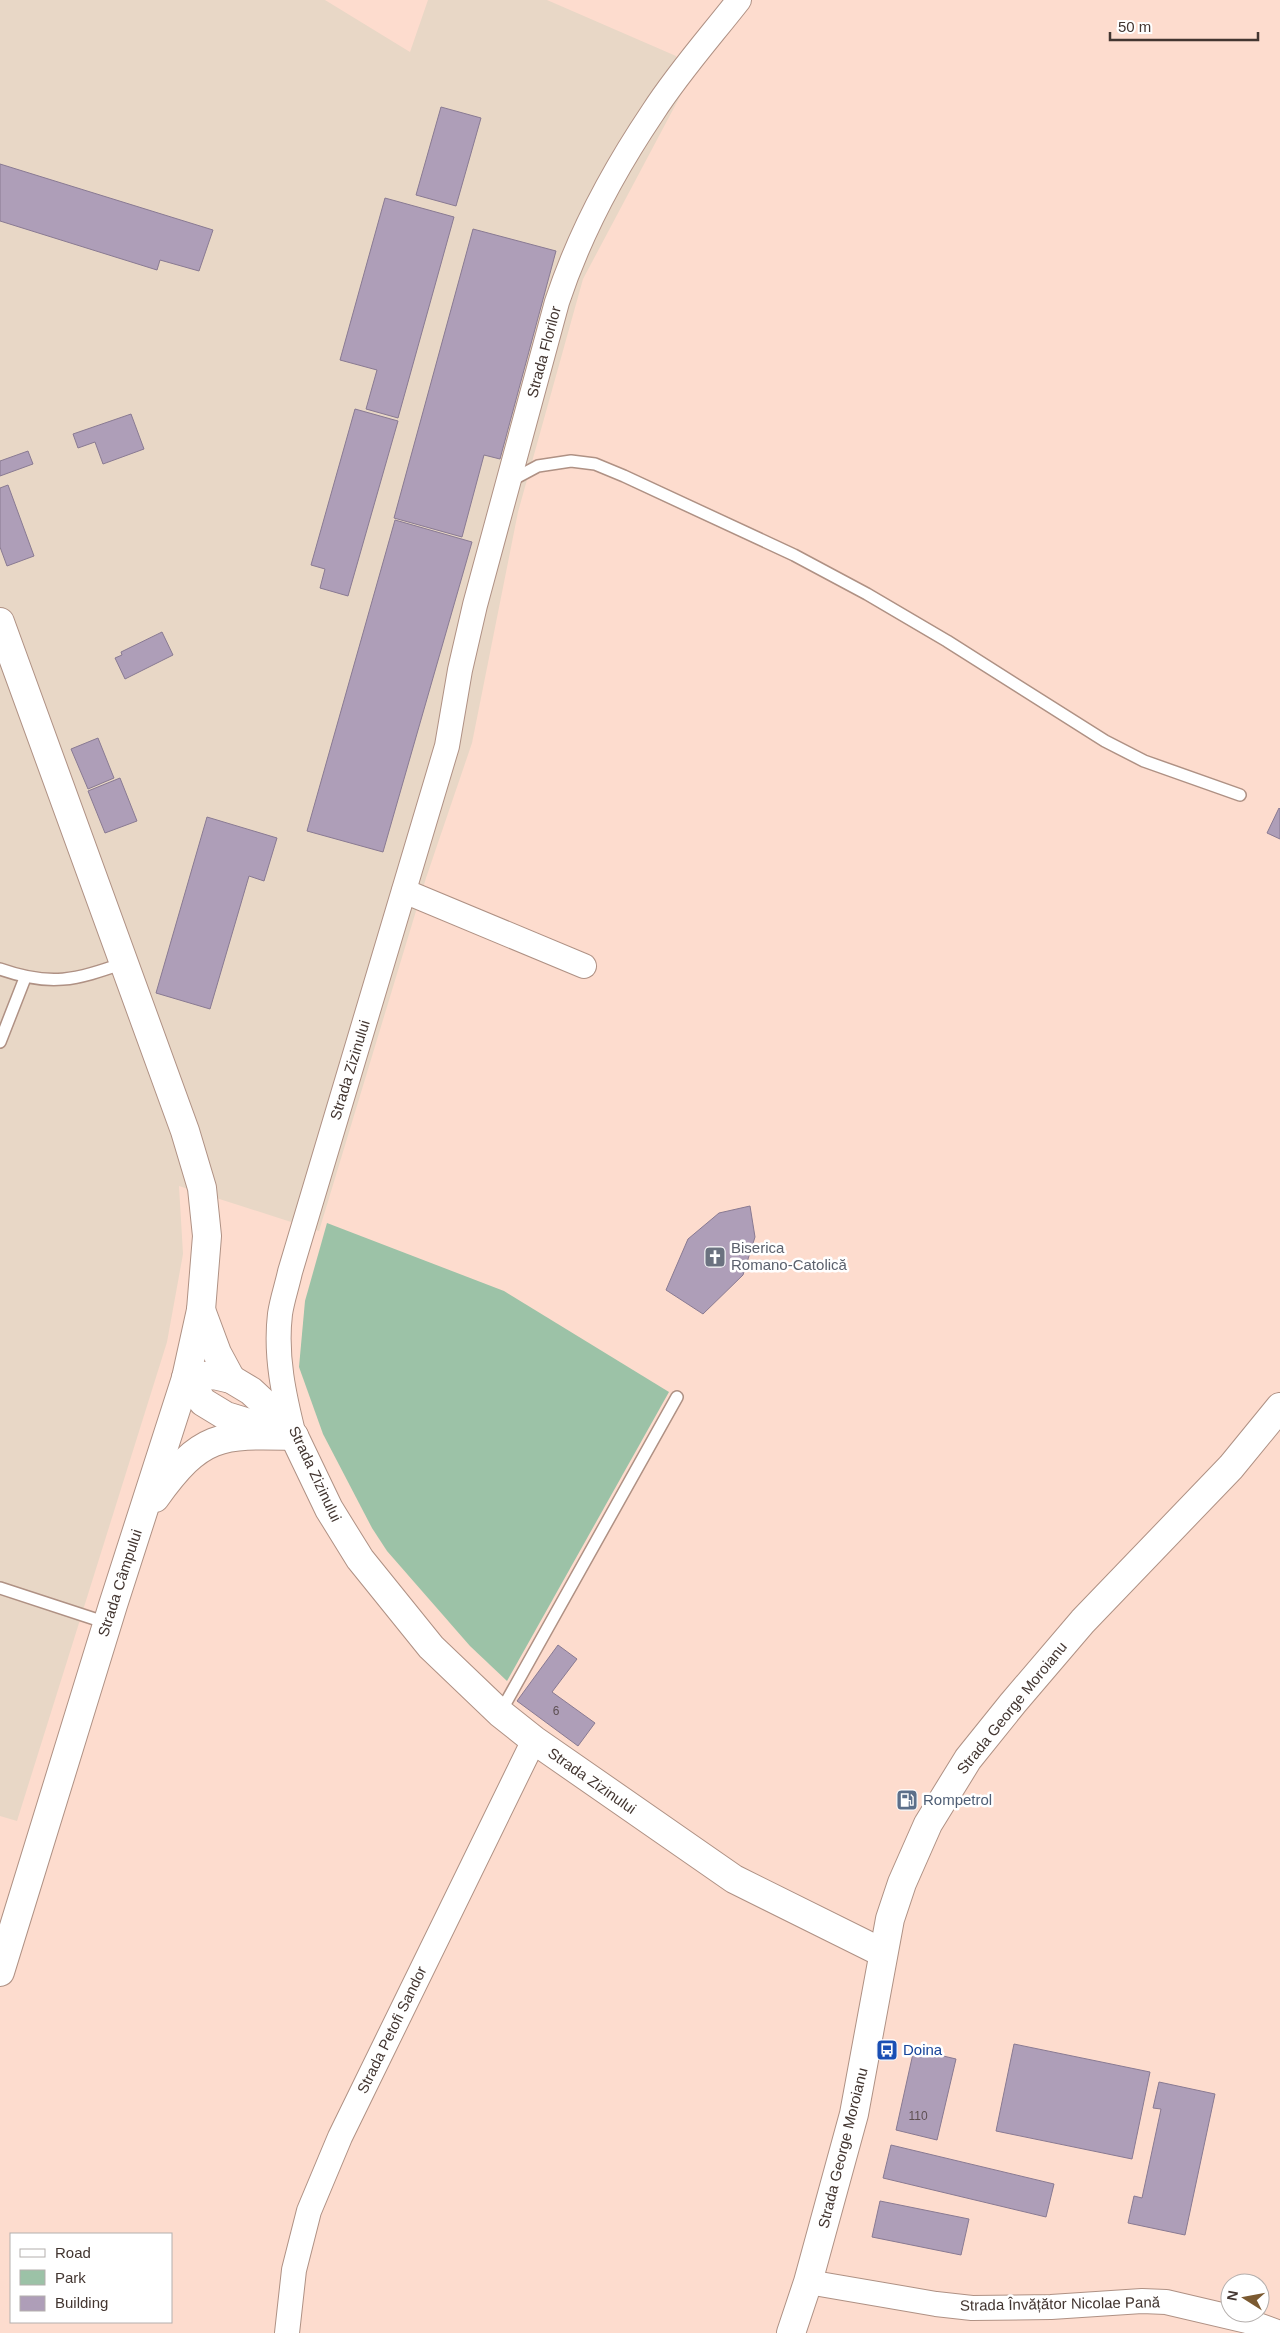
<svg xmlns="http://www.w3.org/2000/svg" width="1280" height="2333" viewBox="0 0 1280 2333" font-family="Helvetica,sans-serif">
<rect width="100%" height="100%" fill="#fddcce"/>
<polygon fill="#e8d7c6" points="0,0 325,0 410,52 428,0 547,0 676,56 685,87 583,279 518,512 472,743 426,878 319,1231 179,1186 183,1254 167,1342 17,1821 0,1816"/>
<polygon fill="#9cc2a7" points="327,1223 504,1291 669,1392 507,1681 470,1646 387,1551 372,1528 323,1434 299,1367 305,1301"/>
<g fill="#ae9eb8" stroke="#897a92">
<polygon points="441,107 481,118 456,206 416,195"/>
<polygon points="0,164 213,230 199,271 160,260 157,270 0,221"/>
<polygon points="385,198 454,217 398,418 366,409 377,370 340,360"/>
<polygon points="473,229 556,251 500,459 484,455 462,537 394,518"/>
<polygon points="355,409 398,421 348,596 320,588 325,569 311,565"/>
<polygon points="131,414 144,449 103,464 95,442 78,448 73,434"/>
<polygon points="28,451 33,464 0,476 0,461"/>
<polygon points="8,485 34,556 7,566 0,547 0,488"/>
<polygon points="395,520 472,542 383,852 307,831"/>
<polygon points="162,632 173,655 125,679 115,658 122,655 121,652"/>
<polygon points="98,738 114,778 88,789 71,749"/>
<polygon points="120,778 137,821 105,833 88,791"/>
<polygon points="1279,808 1280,809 1280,839 1267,833"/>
<polygon points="207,817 277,838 264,881 249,876 210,1009 156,993"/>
<polygon points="750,1206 755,1237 743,1275 703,1314 666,1290 688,1239 719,1213"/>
<polygon points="558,1645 577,1659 552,1692 595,1723 578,1746 517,1701"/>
<polygon points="1014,2044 1150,2072 1132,2159 996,2131"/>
<polygon points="914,2049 956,2059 937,2140 896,2130"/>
<polygon points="1159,2082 1215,2094 1185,2235 1128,2223 1134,2196 1142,2198 1161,2109 1153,2108"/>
<polygon points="891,2145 1054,2184 1046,2217 883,2178"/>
<polygon points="880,2201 969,2219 961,2255 872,2237"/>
</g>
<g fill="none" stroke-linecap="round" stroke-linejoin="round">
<g stroke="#af9184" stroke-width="14">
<g id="lane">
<polyline points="510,481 538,466 571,461 595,464 624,476 794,555 867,594 947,641 1105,741 1144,761 1240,795"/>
<path d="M0,969C51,987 75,980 124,963"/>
<polyline points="0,1042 25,978"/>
<polyline points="0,1588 107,1623"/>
<polyline points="500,1713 677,1397"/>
</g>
</g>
<g stroke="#af9184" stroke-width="26">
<g id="street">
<polyline points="404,891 584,966"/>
<path d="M294,1436C284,1396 275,1356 280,1314C282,1300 287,1286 290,1272L447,746L460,670L475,605L557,302C579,235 614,170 653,112C678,73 710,37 739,0"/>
<polyline points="808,2282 936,2304 972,2308 1051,2307 1142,2301 1166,2302 1247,2321 1280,2333"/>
<polyline points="287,2333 294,2270 309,2211 340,2137 534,1740"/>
</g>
</g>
<g stroke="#af9184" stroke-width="30">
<g id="secondary">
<polyline points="186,1378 214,1375 231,1379 251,1391 265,1404 294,1436 329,1509 360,1559 431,1647 500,1713 534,1740 734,1879 883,1953"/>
<polyline points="186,1378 203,1402 226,1416 279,1432"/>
<polyline points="791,2333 808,2282 854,2114 890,1919 902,1883 928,1824 968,1759 1013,1703 1083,1621 1231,1467 1280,1407"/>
</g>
</g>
<g stroke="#af9184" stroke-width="30">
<g id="primary">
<polyline points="0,622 185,1131 202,1188 207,1236 201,1310 186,1378 113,1605 0,1972"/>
<polyline points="201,1310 217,1353 231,1379"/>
<path d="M155,1498C201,1434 219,1434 294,1436"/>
</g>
</g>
<use href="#lane" stroke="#fff" stroke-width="11"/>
<use href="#street" stroke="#fff" stroke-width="24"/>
<use href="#secondary" stroke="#fff" stroke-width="28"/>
<use href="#primary" stroke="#fff" stroke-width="28"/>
</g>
<defs>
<g id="church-square" transform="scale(1.125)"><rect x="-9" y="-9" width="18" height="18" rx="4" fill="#6b7280" stroke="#fff"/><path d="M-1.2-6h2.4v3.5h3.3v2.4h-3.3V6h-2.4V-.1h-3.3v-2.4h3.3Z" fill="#fff"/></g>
<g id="fuel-square" transform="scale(1.125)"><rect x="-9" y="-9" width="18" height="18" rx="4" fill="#5c6f8a" stroke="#fff"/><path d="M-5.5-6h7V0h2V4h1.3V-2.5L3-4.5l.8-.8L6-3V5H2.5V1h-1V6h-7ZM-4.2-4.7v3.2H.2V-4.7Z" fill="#fff"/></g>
<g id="bus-square" transform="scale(1.125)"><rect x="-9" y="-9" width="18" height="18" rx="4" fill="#1a4fb4" stroke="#fff"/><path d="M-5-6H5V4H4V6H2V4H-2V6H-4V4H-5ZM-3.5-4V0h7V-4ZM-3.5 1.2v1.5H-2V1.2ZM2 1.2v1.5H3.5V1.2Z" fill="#fff"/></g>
</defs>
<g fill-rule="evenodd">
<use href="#church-square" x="715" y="1257"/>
<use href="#fuel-square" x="907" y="1800"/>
<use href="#bus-square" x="887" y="2050"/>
</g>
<g text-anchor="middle" stroke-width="5" stroke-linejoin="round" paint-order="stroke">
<g font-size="12" fill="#5e5053">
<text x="556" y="1715">6</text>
<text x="918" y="2120">110</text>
</g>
<g font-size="15" fill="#433631" stroke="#fff">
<text transform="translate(544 352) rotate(-75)" y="5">Strada Florilor</text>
<text transform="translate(350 1070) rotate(-73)" y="5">Strada Zizinului</text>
<text transform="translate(315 1474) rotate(65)" y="5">Strada Zizinului</text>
<text transform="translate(120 1583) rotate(-72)" y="5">Strada Câmpului</text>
<text transform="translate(1012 1708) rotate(-51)" y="5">Strada George Moroianu</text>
<text transform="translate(592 1781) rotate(35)" y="5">Strada Zizinului</text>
<text transform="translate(392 2030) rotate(-64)" y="5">Strada Petofi Sandor</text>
<text transform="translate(843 2148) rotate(-76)" y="5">Strada George Moroianu</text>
<text transform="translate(1060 2304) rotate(-1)" y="5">Strada Învățător Nicolae Pană</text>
</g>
<g font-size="15" fill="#5b616d" stroke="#fff" text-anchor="start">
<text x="731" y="1253">Biserica<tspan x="731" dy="17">Romano-Catolică</tspan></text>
</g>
<g font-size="15" fill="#4e5e75" stroke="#fff" text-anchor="start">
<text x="923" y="1805">Rompetrol</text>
</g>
<g font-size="15" fill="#164399" stroke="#fff" text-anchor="start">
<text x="903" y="2055">Doina</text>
</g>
</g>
<rect x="10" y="2233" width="162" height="90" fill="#ffffff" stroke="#b4afad"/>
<rect x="20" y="2249" width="25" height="8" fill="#ffffff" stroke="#b4afad"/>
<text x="55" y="2258" font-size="15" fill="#433631">Road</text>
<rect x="20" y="2270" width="25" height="15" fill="#9cc2a7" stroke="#b4afad"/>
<text x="55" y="2283" font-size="15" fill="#433631">Park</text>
<rect x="20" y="2296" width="25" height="15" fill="#ae9eb8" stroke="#b4afad"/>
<text x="55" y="2308" font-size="15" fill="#433631">Building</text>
<g transform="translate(1245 2298) rotate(281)"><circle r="24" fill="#ffffff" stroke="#b4afad"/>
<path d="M0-4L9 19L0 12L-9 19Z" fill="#7b5a31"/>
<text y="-8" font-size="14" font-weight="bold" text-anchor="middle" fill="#433631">N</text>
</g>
<path d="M1110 32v8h148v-8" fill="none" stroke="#433631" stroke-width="2.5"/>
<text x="1118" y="32" font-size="15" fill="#433631" stroke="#ffffff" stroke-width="4" paint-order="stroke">50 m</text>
</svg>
